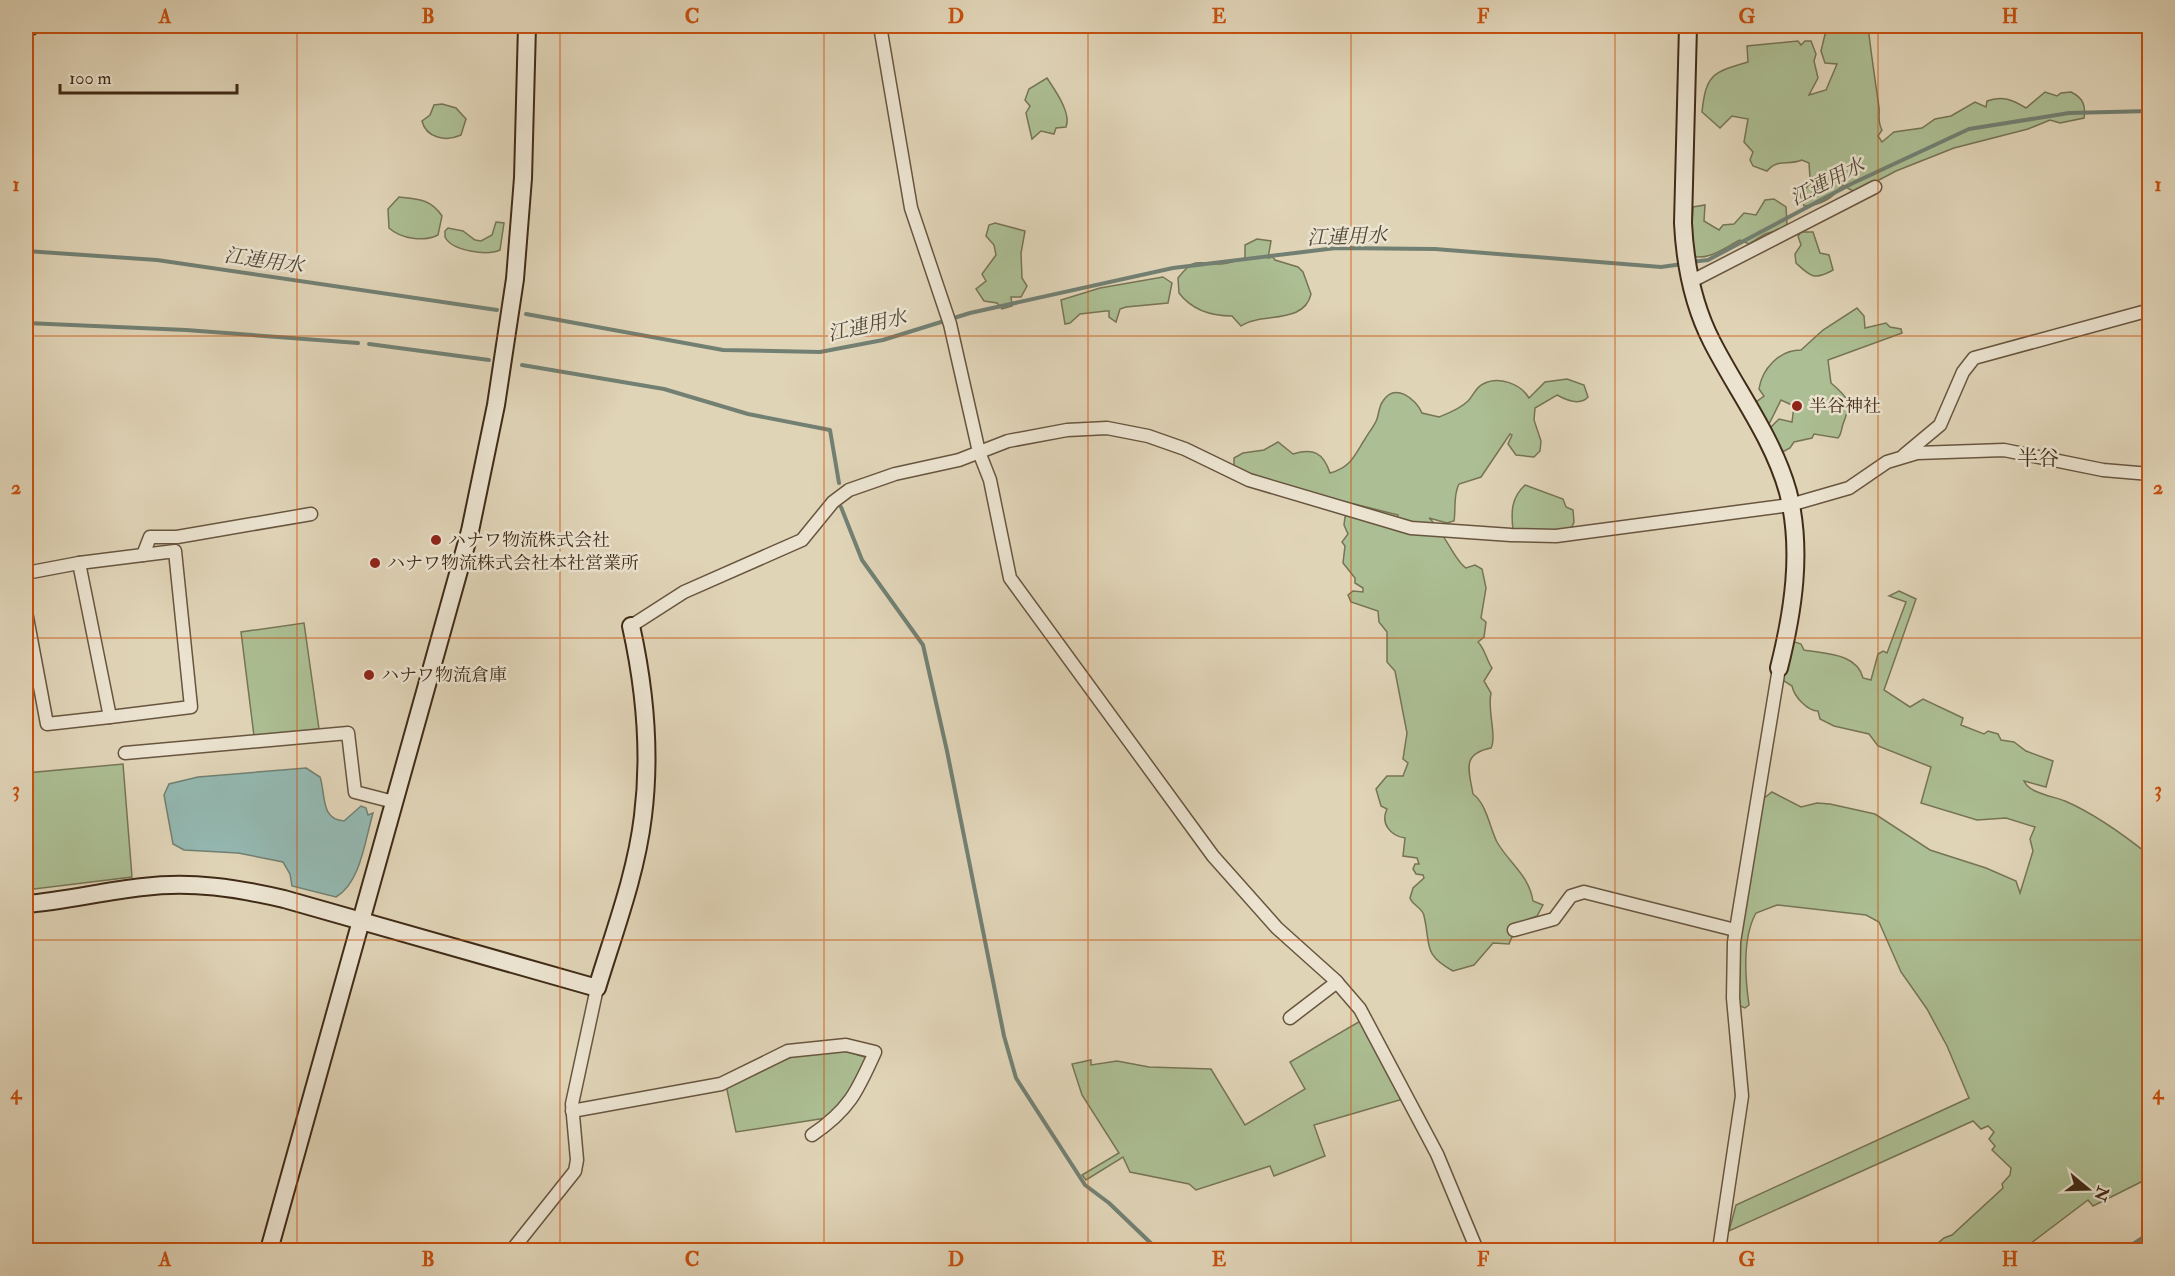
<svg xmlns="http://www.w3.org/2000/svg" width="2175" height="1276" viewBox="0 0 2175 1276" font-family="'IM FELL Double Pica','Noto Serif JP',serif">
<rect width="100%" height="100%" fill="#e0d4b7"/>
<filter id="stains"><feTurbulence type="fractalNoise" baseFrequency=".00333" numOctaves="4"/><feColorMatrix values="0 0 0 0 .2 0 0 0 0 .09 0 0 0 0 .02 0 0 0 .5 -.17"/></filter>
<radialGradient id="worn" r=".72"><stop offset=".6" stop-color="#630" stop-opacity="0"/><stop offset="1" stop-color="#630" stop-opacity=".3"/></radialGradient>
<g fill="#acbe93" stroke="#767455" stroke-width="1.5">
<path d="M1827,26H1868C1871,53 1875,80 1879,107C1880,116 1877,121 1882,130L1878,136L1882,142L1894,132L1922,128L1935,119L1951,116L1975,102L1986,107L1987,101C2002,95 2013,100 2026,108L2045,92L2057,96L2061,93L2071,92C2083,98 2086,105 2084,118L2060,123L2050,120L2028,129L1954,148L1896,171L1860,190L1853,191L1842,185C1833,199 1820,205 1804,206L1800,194L1813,181L1810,178L1809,163L1802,160C1788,166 1778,158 1767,171L1753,166L1750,160L1753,152L1744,142L1748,119L1732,116L1720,128L1702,112C1706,74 1713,72 1748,62L1747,46L1798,41L1801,45L1805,41H1811L1816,54L1814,61L1818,78L1809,95L1826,90L1837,64L1825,63L1821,51Z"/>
<path d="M1047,78C1054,89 1072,113 1066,127L1056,128L1054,134L1041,131L1032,139L1026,113L1030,106L1025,100L1029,89Z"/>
<path d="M442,104L456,108L466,119L461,135C446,142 426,138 422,121L430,115L434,105Z"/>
<path d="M399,197C418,199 431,199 442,216L438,235C424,242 401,239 389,228L388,209Z"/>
<path d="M1774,199L1786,207L1787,224L1783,229L1765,234L1749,244L1740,240C1724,248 1709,261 1690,256L1693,207L1705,205L1704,221L1719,230L1723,225L1734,224L1744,213L1756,215L1765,200Z"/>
<path d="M496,222L504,223L500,250C487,256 452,251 445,237V231L448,228L463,231L475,240L481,241L492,235Z"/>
<polygon points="995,223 1025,231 1021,253 1022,278 1027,286 1021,297 1011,297 1012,306 1002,309 997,303 984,301 976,289 986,281 982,274 996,255 994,245 986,236 989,225"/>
<path d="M1801,232H1813L1820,253L1829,255L1833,270C1814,281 1810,276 1796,263L1795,254L1801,245L1798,236Z"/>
<path d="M1257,239L1271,241L1268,258L1273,257L1275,260L1298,267L1303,272L1311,294C1304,325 1261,312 1241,326L1232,316C1211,316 1192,310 1179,293L1178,278C1195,256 1197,264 1220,264C1229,264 1237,260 1245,258V245Z"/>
<polygon points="1163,277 1172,283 1168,303 1126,307 1120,309 1116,322 1109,317 1109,311 1106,311 1080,314 1070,323 1065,324 1061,300 1100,288"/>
<path d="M1857,308L1864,316L1865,328L1886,323L1890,327L1901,329L1902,333L1828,360L1831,383C1849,398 1852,402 1843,424C1841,430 1842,433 1838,438L1814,434L1812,438L1794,442L1790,448L1779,454L1768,430L1779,419L1792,422L1794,406L1781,400L1767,428L1758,413L1756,402L1764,396L1759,389C1762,369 1779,350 1801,350L1823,330Z"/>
<path d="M1567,379L1584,385L1588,397C1580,406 1566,400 1557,395L1535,408L1534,420L1541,441L1540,451L1534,457L1516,455L1508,444L1512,435L1510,434L1481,477L1459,484C1453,495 1456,509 1454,521L1447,523L1429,518C1444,531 1455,562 1466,568L1475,565L1482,569L1486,588L1481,618L1486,622L1484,637L1478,642C1485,649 1486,659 1492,668L1484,681L1491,693C1487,709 1497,736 1491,748C1461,754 1469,770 1473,794C1486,803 1490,828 1497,842C1509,863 1529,875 1533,901L1543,905L1537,916C1524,919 1513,932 1509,944L1493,943L1474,965L1453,971C1422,954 1431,945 1424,916C1423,908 1412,905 1410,898L1413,888L1424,878L1423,875L1416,874L1413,869L1415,864H1419L1417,858L1403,856L1405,838C1391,836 1380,824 1387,809L1381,806L1376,789L1387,776H1403L1408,763L1403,759L1407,733L1395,671L1387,662V632L1379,622L1378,611L1351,602L1348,595L1353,591L1363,592V588L1355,583V578L1343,563L1345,546L1342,542L1348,534L1344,525L1345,517L1351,513L1396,520L1398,515L1255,479L1234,467V458L1243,453L1264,450L1278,442L1293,454C1313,448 1323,452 1330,473C1351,467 1354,456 1365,439C1369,432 1375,425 1377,419C1379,413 1379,406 1383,401C1395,382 1416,399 1422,413L1439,417C1449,413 1460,409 1468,401C1473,396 1476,387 1483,384C1498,376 1520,383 1529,398L1545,382Z"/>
<path d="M1525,485L1563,499L1566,507L1573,510L1574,522L1570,531L1513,530C1511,512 1511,498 1525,485Z"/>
<path d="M1899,591L1916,599L1884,690L1910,707L1923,699L1963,718L1961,725L1984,734L1988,731L1998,734L2001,740L2014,742L2026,751L2053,761L2046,787L2024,781C2029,793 2052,796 2065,801C2095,814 2124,835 2149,855V1178L2093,1206L2088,1200L2022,1250H1930L1944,1238L1952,1235L2003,1188L2002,1184L2010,1175L2011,1168L1992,1150L1995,1146L1989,1139L1994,1132L1988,1126L1981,1129L1973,1121L1729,1231L1736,1205L1969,1098L1947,1046L1927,1009L1901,972L1879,922L1866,915L1777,905L1756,913C1742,938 1745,977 1749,1005L1745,1008L1740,1006C1729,944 1753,862 1763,799L1772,792L1801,807L1817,803L1830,804L1875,814L1930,850L1986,868L2016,881L2020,893L2033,851L2030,839L2035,827L2006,818L1977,820L1921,803L1931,767L1878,746L1869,734L1834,726L1820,719L1818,711C1807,711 1794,696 1792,686L1781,679L1789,640L1801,644L1804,650C1825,654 1857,653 1863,678L1871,680L1878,654L1883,651L1887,653L1906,602L1889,596Z"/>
<polygon points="304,623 319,729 254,736 241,632"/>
<polygon points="123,764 132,877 26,890 26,773"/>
<polygon points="1362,1020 1403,1099 1314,1125 1325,1156 1274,1176 1270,1166 1196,1190 1189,1184 1130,1172 1123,1157 1086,1180 1082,1175 1119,1153 1082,1095 1072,1064 1091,1060 1091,1065 1117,1061 1149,1067 1211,1069 1245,1125 1305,1089 1290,1062"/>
<polygon points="842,1050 868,1058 851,1096 826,1118 736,1132 726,1085 792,1057"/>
</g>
<path fill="#94b8b1" stroke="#728073" stroke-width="1.5" d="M306,768L320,777C326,795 320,819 344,821L361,806L366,808L368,815L373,813C365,840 361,882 336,897L292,886L290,874L283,862L238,853L184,850L173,844L164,795L169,784L198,777Z"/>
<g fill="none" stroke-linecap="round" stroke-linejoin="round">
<g stroke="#728073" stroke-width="4">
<polyline points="26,251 157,260 497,310"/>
<polyline points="1691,262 1708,260 1851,184 1969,129 2069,113 2150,111"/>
<polyline points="526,314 723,350 820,352 883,340 970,313 1173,268 1336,248 1435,249 1661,267 1683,264"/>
<polyline points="26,323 186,330 358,343"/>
<polyline points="369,344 489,360"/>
<polyline points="522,365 664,389 748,414 830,430 839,483"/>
<polyline points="841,507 862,560 923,645 947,751 1004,1036 1016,1078 1085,1185 1109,1203 1158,1250"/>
<polyline points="2124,1250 2150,1233"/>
</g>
<g stroke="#68553f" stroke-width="15">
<g id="street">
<polyline points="880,26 911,208 950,324 979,452 990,480 1010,578 1213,856 1277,928 1335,980 1360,1009 1437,1154 1477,1250"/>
<polyline points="1690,282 1875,187"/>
<polyline points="1904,455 1940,425 1963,372 1974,358 2150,310"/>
<polyline points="143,555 150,537 177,537 311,514"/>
<polyline points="79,563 175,551 191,707 110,717"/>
<polyline points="26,573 79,563 110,717 47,724 26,612"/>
<polyline points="631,626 684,592 802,540 833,502 849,490 895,474 959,460 1008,441 1067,430 1107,428 1148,436 1185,449 1249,480 1411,528 1511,535 1556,536 1790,505 1849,488 1887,462 1917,453 2004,450 2103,470 2150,474"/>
<polyline points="125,753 348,733 355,792 394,802"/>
<polyline points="1514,930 1554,919 1571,896 1584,892 1735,930"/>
<polyline points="1290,1018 1337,982"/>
<path d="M572,1111L721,1084L788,1051L846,1045L875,1052C857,1092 849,1110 812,1135"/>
<polyline points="512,1250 575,1171 577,1160 572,1104 597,988"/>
<polyline points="1719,1250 1742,1096 1733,998 1734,942 1779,668"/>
</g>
</g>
<g stroke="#402b17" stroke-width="20">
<g id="secondary">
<path d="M1688,26L1683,223C1685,264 1693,305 1712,342C1737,391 1773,438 1788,492C1803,550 1793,612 1779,668"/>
<polyline points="26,29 31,26"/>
<path d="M26,904C65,901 104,891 143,887C192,881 237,888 284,899L597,988C614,932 636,875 643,816C651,752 645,689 631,626"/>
<polyline points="269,1250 470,531 496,405 515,279 523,178 527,26"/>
</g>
</g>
<use href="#street" stroke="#ebe3d0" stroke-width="12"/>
<use href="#secondary" stroke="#ebe3d0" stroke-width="16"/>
</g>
<path fill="none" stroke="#c6500e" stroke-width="1.5" stroke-opacity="0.55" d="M297,26V1250M560,26V1250M824,26V1250M1088,26V1250M1351,26V1250M1615,26V1250M1878,26V1250M26,336H2150M26,638H2150M26,940H2150"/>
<g fill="#8f2418" stroke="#ebe3d0" stroke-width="2">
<circle cx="1797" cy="406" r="6"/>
<circle cx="436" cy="540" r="6"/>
<circle cx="375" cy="563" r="6"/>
<circle cx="369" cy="675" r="6"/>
</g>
<g text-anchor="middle" stroke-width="5" stroke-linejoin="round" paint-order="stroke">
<g font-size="18" fill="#402b17" stroke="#ebe3d0" text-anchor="start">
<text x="1809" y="412">半谷神社</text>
<text x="448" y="546">ハナワ物流株式会社</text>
<text x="387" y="569">ハナワ物流株式会社本社営業所</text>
<text x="381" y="681">ハナワ物流倉庫</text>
</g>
<g font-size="20" font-style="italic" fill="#514736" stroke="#ebe3d0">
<text transform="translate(1827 181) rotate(-27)" y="7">江連用水</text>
<text transform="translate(1347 236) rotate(-2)" y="7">江連用水</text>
<text transform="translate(264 260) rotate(8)" y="7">江連用水</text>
<text transform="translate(867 325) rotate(-13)" y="7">江連用水</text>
</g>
<g font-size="21" fill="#402b17" stroke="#ebe3d0">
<text x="2038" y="465">半谷</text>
</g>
</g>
<rect width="2175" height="1276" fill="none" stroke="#e0d4b7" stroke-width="66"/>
<g transform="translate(2088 1189) rotate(109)" stroke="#ebe3d0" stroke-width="4.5" paint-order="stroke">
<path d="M0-4.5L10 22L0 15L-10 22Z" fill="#402b17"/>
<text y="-9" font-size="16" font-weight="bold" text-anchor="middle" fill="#402b17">N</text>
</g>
<path d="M60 84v9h177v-9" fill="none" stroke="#402b17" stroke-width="3"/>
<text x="69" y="84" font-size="18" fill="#402b17" stroke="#ebe3d0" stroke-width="4.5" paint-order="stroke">100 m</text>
<rect x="33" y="33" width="2109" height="1210" fill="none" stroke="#c6500e" stroke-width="2"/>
<g font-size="20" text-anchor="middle" font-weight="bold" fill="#c6500e">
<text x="165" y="23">A</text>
<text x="428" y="23">B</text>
<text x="692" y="23">C</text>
<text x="956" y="23">D</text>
<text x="1219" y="23">E</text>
<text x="1483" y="23">F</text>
<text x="1747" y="23">G</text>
<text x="2010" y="23">H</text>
<text x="16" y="191">1</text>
<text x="2158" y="191">1</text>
<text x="16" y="494">2</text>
<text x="2158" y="494">2</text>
<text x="16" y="796">3</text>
<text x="2158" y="796">3</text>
<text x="16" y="1099">4</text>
<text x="2158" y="1099">4</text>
<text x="165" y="1266">A</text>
<text x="428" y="1266">B</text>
<text x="692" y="1266">C</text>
<text x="956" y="1266">D</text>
<text x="1219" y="1266">E</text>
<text x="1483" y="1266">F</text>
<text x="1747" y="1266">G</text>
<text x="2010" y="1266">H</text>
</g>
<rect width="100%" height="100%" filter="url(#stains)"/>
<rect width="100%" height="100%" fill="url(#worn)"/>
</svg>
